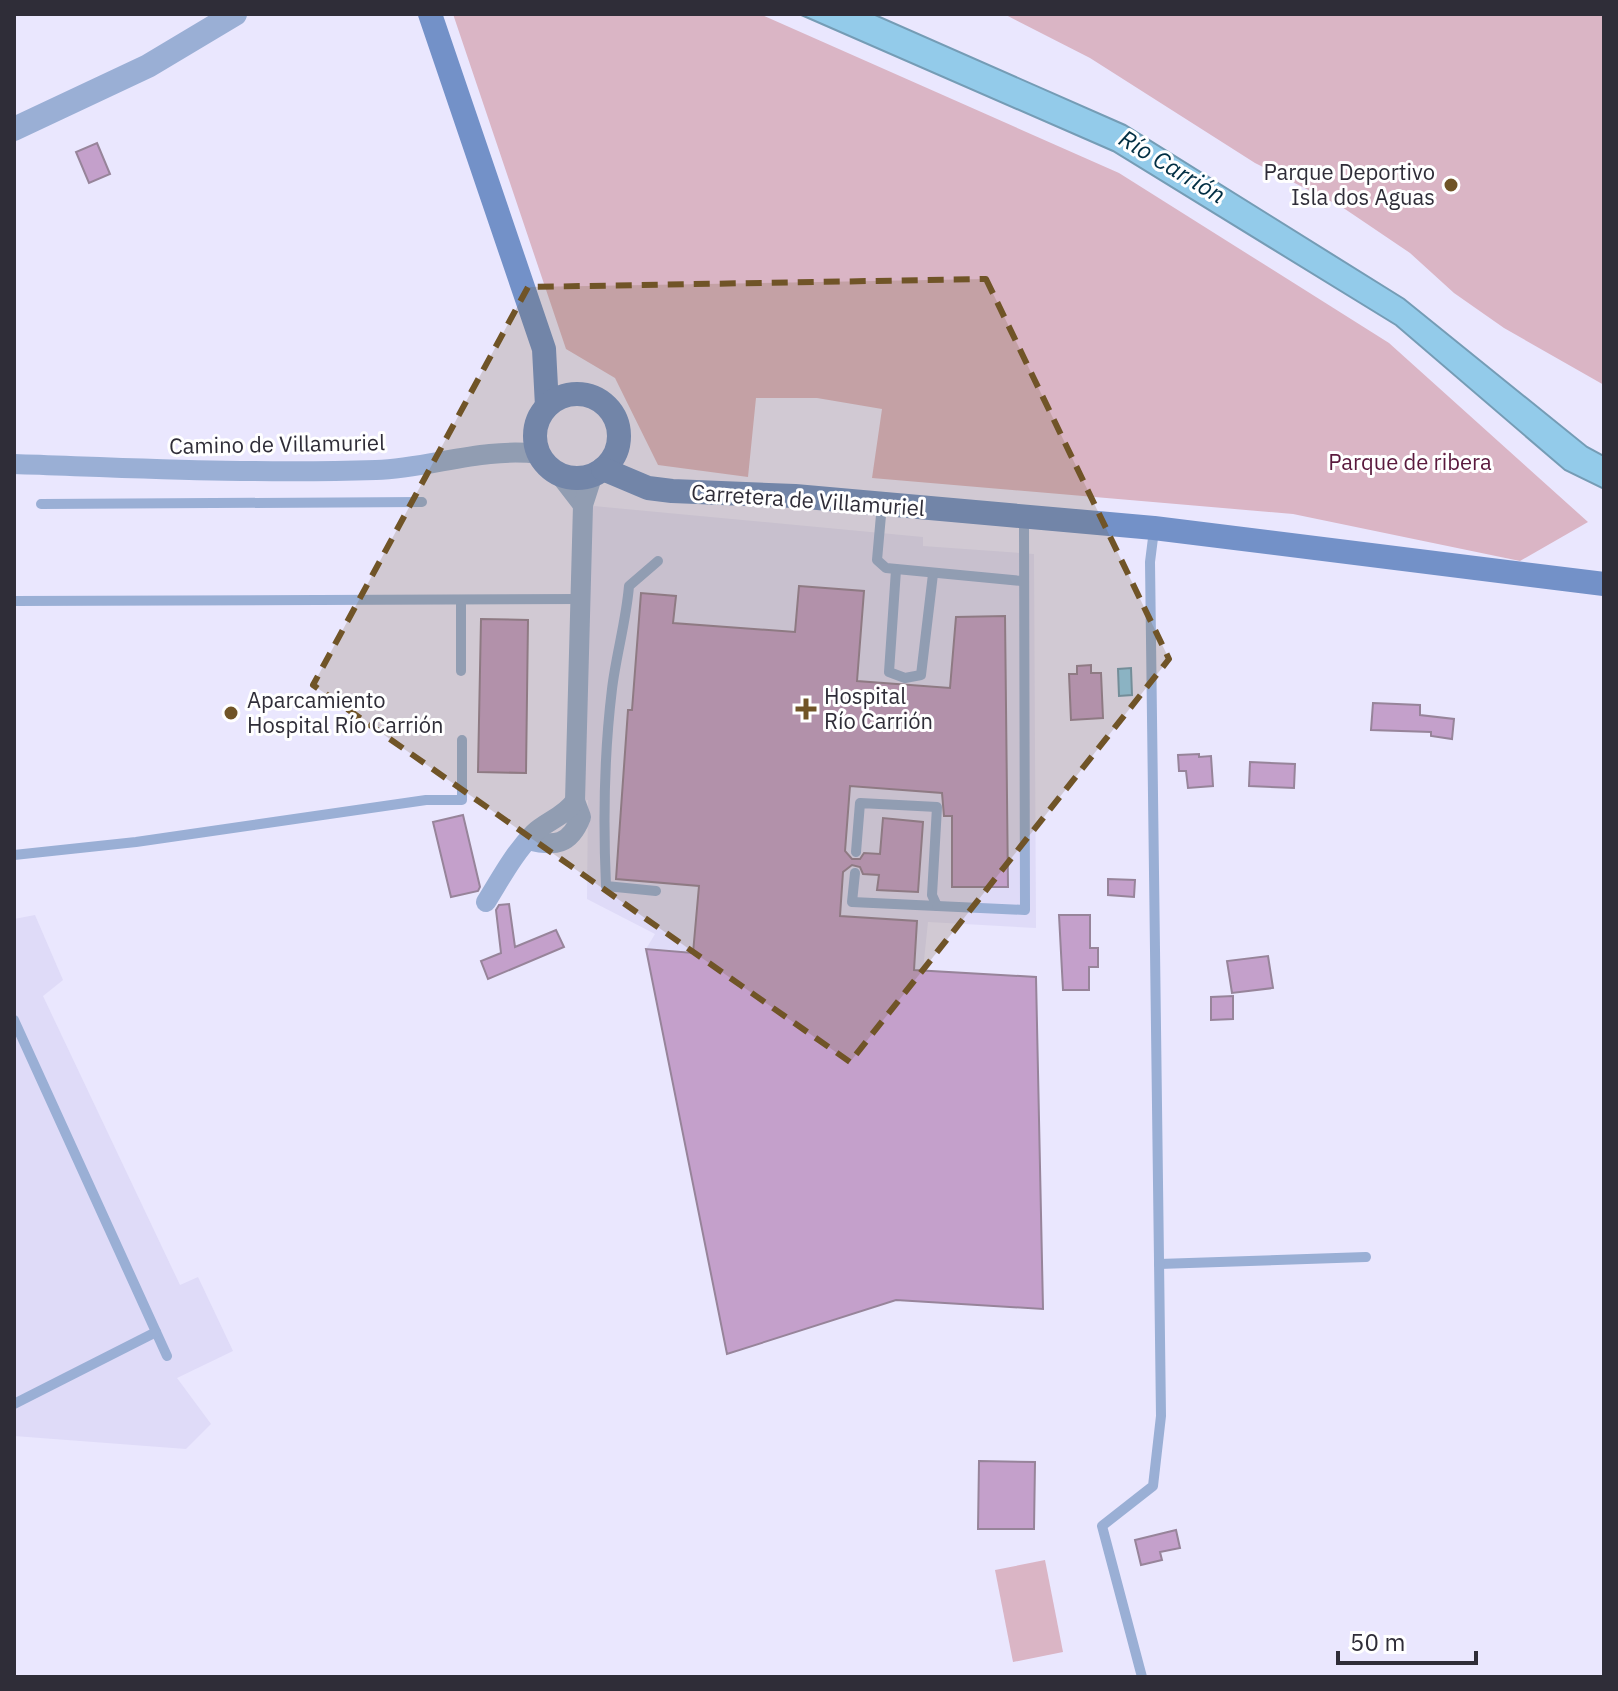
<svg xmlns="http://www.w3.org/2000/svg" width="1618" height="1691" viewBox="0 0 1618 1691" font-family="'IBM Plex Sans',sans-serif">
<rect width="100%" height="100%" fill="#eae7fe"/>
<g fill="#dfdbf8">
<polygon points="583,505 923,537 923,546 1034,554 1036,928 928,922 923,970 646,949 655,934 587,899 588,800 575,801"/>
<polygon points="35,915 63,980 43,996 180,1285 198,1277 233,1351 177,1378 211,1424 186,1449 14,1436 14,919"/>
</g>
<g fill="#dab5c5">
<polygon points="453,14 760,14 1119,173 1389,343 1588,522 1520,561 1293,514 872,478 882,409 817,398 756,398 748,477 658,465 615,378 566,349"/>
<polygon points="1004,14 1604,14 1604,385 1504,328 1454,293 1410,253 1342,207 1255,163 1090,58"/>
<polygon points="1045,1560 1063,1652 1013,1662 995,1570"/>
</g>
<g fill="#93cbea" stroke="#759cb5" stroke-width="2">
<polygon points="799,14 873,14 1125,125 1404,299 1587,447 1604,456 1604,489 1565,470 1396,325 1113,151"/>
<polygon points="1131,668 1132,695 1119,696 1118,669"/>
</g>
<g fill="#c4a0cb" stroke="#97849a" stroke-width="2">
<polygon points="97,143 110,174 89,183 76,152"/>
<polygon points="799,586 864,591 857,681 950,688 956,617 1005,616 1008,887 952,887 952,816 944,816 942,793 850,786 845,851 852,859 860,859 864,853 880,854 883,818 923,822 918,892 877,890 879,875 863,874 860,867 852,865 843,872 840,916 917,921 914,970 1036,977 1043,1309 896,1300 727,1354 646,949 693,953 699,886 616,879 628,710 632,710 641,593 676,596 673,623 795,632"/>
<polygon points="481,619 528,620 526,773 478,772"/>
<polygon points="1091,665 1091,673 1101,673 1103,718 1071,720 1069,674 1077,674 1077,666"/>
<polygon points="1373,703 1420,705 1420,715 1454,719 1452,739 1431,736 1431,732 1371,730"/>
<polygon points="1199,754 1199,757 1211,756 1213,786 1188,788 1186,771 1179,771 1178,755"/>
<polygon points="1250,762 1295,764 1294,788 1249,786"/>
<polygon points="463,815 480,887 478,891 451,897 433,822"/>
<polygon points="1108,879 1135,880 1134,897 1108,895"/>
<polygon points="509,904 515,947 556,930 564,947 488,979 481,961 501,953 496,910 499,905"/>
<polygon points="1059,915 1090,915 1090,948 1098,948 1098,967 1089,967 1089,990 1063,990"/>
<polygon points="1268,956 1273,988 1232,993 1227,961"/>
<polygon points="1233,996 1233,1019 1211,1020 1211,997"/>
<polygon points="979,1461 1035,1462 1034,1529 978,1529"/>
<polygon points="1176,1530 1180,1548 1160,1552 1162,1560 1141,1565 1135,1540"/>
</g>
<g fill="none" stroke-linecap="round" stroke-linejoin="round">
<g stroke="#9aafd5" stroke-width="10">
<polyline points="41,504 422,502"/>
<polyline points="882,504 877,560 886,568 1022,581"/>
<polyline points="896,570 889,672 905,678 921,675 933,574"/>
<polyline points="461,600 461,671"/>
<polyline points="14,601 581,599"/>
<polyline points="14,855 136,842 426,800 462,800 462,740"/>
<polyline points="855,873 852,902 937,906 932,895 937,807 860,803 856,852"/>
<path d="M656,891L606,886C603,820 604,755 612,689C616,655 626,622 629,586L658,561"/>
<polyline points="937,906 1025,910 1024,517"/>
<polyline points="14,1020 167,1356"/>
<polyline points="1159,1264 1366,1257"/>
<polyline points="14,1404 156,1332"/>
<polyline points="1142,1677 1102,1526 1153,1486 1161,1416 1150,562 1154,530"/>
</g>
<g stroke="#9aafd5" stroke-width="20">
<path d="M14,464C135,468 255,474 376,470C431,468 483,447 539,454"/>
<polyline points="559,474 583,505"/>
<path d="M528,840C555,847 570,845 581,817L575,801"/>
<path d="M486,902C501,878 514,853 534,833C547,821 565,816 575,801L583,505L593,474"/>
</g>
<polyline stroke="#9aafd5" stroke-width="24" points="14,129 148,66 235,14"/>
<g stroke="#7391c8" stroke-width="24">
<polyline points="430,14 544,349 547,406"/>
<circle cx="577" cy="436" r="42"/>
<polyline points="603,469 648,488 672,491 795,496 1154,528 1604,584"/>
</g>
</g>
<path fill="#705427" fill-opacity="0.2" stroke="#705427" stroke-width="6" stroke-dasharray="16 10" stroke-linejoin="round" d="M986,279L1169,659L850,1062L313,685L528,287Z"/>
<g fill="#705427" stroke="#fff" stroke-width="3">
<circle cx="1451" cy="185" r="8"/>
<path d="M802 697h8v8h8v8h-8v8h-8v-8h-8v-8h8z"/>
<circle cx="231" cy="713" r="8"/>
</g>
<g text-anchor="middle" stroke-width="6" stroke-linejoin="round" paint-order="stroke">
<g font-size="22" fill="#2f2d38" stroke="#fff" text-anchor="start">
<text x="1435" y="180" text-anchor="end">Parque Deportivo<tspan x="1435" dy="25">Isla dos Aguas</tspan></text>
<text x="824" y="704">Hospital<tspan x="824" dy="25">Río Carrión</tspan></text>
<text x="247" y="708">Aparcamiento<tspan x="247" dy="25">Hospital Río Carrión</tspan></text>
</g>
<g font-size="22" fill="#2f2d38" stroke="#fff">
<text transform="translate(277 444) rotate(-1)" y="8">Camino de Villamuriel</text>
<text transform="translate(808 500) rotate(4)" y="8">Carretera de Villamuriel</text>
</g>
<g font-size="22" fill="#5a193d" stroke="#fff">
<text x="1410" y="470">Parque de ribera</text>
</g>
<g font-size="24" font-style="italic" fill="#002e43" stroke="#fff">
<text transform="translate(1172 167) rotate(31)" y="8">Río Carrión</text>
</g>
</g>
<rect width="1618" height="1691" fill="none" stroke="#2f2d38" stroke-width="32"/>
<path d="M1338 1651v12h138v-12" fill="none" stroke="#2f2d38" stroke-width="4"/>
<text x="1350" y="1651" font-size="24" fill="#2f2d38" stroke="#ffffff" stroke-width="6" paint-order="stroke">50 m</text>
</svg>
